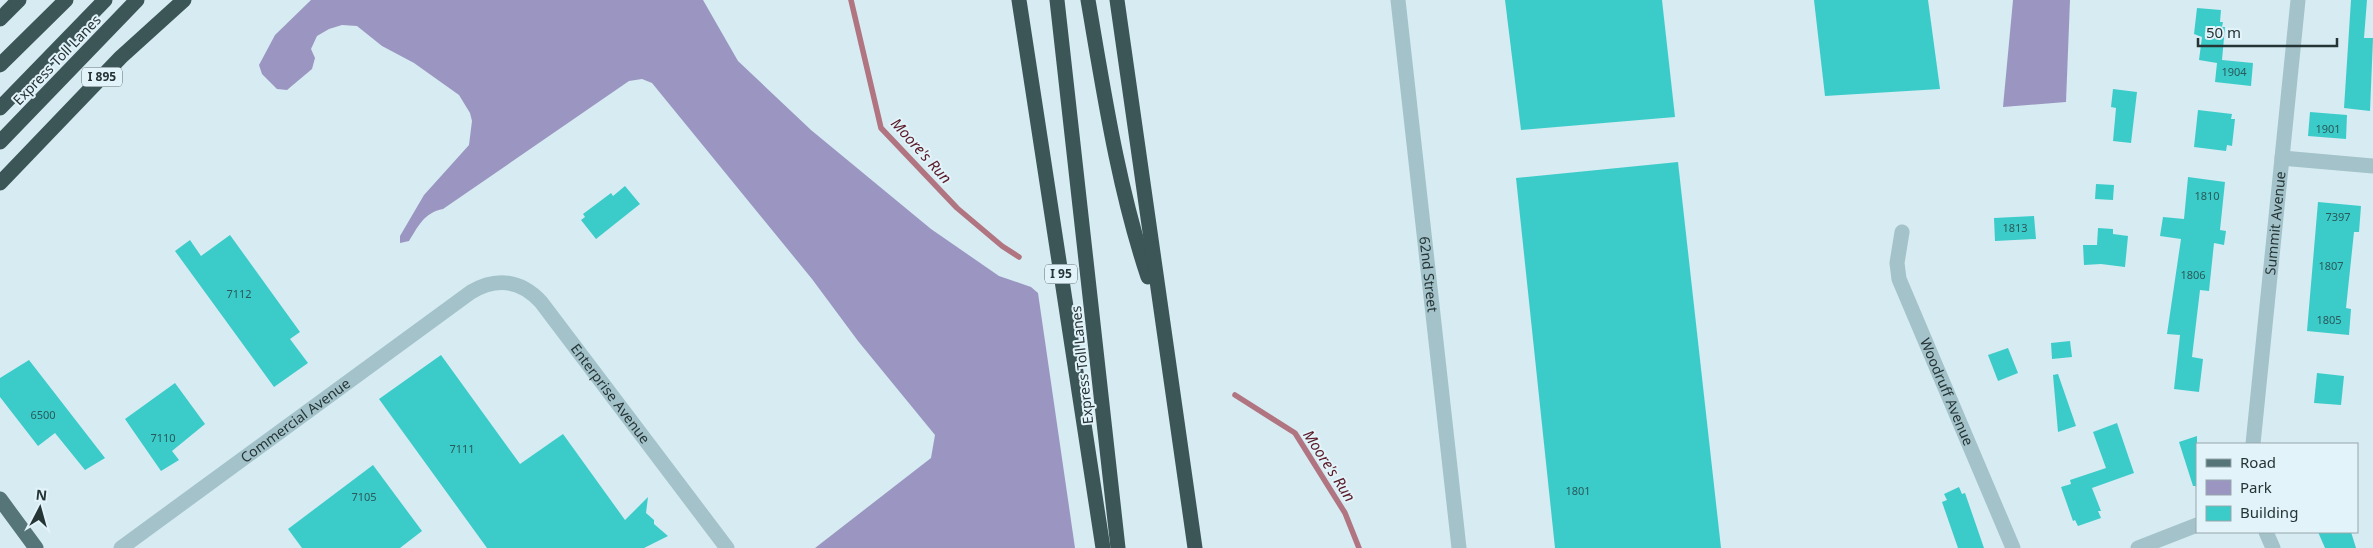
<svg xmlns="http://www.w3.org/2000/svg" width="2373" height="548" viewBox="0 0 2373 548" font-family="'Noto Sans',sans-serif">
<rect width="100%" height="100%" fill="#d7ebf2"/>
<g fill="#9a96c1">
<path d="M311,0H703L738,61L811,130L931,229L999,276L1031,287L1038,293L1075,548H815L931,458L935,435L858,341L812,279L652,83L642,79L629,81L443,209C424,213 419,225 409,241L400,243V236L424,195L469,145L472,121L470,113L459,95L414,63L382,46L357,26L342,25L329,29L317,36L311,49L315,58L312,69L287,90L277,89L262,74L259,65L275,35Z"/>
<polygon points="2013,0 2070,0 2066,102 2003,107"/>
</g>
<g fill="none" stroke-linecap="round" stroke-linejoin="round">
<g stroke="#b07581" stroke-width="5.5">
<polyline points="851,0 881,128 957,208 1002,246 1019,257"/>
<polyline points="1235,395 1295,433 1345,513 1359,548"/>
</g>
</g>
<g fill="#3bccca">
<polygon points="1505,0 1662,0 1675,117 1521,130"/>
<polygon points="1814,0 1928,0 1940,89 1825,96"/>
<polygon points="2351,0 2367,0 2364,38 2373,38 2370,111 2344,108"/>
<polygon points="2197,8 2221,10 2220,22 2223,22 2222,27 2225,27 2222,60 2253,63 2251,86 2215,82 2217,63 2199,60 2202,37 2194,34"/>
<polygon points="2113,89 2137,92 2131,143 2113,141 2116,108 2111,107"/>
<polygon points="2198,110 2232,114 2231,119 2235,119 2232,146 2227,145 2226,151 2194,147"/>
<polygon points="2310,112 2347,115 2346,139 2308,136"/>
<polygon points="1678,162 1721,548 1555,548 1516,178"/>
<polygon points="2188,177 2225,182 2220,230 2226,231 2224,245 2214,243 2209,291 2200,290 2192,357 2203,359 2199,392 2174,389 2180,335 2167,334 2181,239 2160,236 2163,217 2184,219"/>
<polygon points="2096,184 2114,185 2113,200 2095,199"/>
<polygon points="625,186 640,204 596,239 581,220 585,217 583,214 611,193 613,196"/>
<polygon points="2318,202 2361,206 2359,232 2354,232 2346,308 2351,309 2349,335 2307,331"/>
<polygon points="2034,216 2036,239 1995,241 1994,218"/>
<polygon points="2098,228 2113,229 2113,234 2128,236 2125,267 2101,264 2084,265 2083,245 2097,245"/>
<polygon points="230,235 300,332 290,339 308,363 274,387 175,251 190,240 201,256"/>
<polygon points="2070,341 2072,357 2052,359 2051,343"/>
<polygon points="2008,348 2018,373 1998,381 1988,355"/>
<polygon points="441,355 520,464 563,434 625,520 648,497 646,513 654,520 654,524 668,536 644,548 487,548 379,399"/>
<polygon points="29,360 105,458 85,470 55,433 38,446 0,397 0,378"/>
<polygon points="2317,373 2344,376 2341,405 2314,403"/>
<polygon points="2058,374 2076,426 2058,432 2053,375"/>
<polygon points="175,383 205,424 172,451 179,460 161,471 125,419"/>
<polygon points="2117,423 2134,473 2092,488 2101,511 2098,511 2101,518 2078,526 2075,520 2073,521 2061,487 2071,484 2070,480 2106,468 2093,432"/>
<polygon points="2197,436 2197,486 2193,486 2179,442"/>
<polygon points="373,465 422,531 400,548 302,548 288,529"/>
<polygon points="1959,487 1962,494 1965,493 1984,548 1958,548 1942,502 1947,500 1944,494"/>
<polygon points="2318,532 2351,532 2356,548 2325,548"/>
</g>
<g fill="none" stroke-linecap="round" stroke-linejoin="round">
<g stroke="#a3c2ca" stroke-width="15">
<path id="s1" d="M1398,0L1459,548"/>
<polyline points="2282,158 2373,166"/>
<path id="s2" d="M1902,232L1897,263L1899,279L2013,548"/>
<path id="s3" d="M2253,444L2298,0"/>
<polyline points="2266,532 2273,548"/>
<path id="s4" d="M121,548L471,292C496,277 521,280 541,302L727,548"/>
<polyline points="2138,548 2197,525"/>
</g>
<polyline stroke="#557578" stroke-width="15" points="0,499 36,548"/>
<g stroke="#3c5556" stroke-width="15">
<polyline points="1019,0 1103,548"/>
<polyline points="1057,0 1118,548"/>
<path d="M1088,0C1104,93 1118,187 1148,277"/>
<polyline points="1117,0 1195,548"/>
<polyline points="0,19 19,0"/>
<polyline points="0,65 66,0"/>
<polyline points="0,108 105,0"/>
<polyline points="0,142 137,0"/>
<polyline points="0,183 121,57 184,0"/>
</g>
</g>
<g text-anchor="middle" stroke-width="4" stroke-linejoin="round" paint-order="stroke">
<g font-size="11" fill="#2a5a5a">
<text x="2234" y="76">1904</text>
<text x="2328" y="133">1901</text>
<text x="2207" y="200">1810</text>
<text x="2338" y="221">7397</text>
<text x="2015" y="232">1813</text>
<text x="2331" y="270">1807</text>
<text x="2193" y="279">1806</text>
<text x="239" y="298">7112</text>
<text x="2329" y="324">1805</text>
<text x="43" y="419">6500</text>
<text x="163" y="442">7110</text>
<text x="462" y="453">7111</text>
<text x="1578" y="495">1801</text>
<text x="364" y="501">7105</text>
</g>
<g fill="#e3f3fa" stroke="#5e6d70" stroke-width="1">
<rect x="82" y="67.5" width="40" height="19" rx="4"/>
<rect x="1045" y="264.5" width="32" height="19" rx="4"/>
</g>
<g font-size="12" font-weight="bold" fill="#253435">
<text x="102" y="81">I 895</text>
<text x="1061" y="278">I 95</text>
</g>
<g font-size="14" fill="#253435" stroke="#e3f3fa">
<text transform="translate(57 60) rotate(-46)" y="5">Express Toll Lanes</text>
<text dy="5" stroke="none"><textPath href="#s3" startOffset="222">Summit Avenue</textPath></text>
<text dy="5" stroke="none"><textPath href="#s1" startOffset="276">62nd Street</textPath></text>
<text transform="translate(1082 365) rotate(-96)" y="5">Express Toll Lanes</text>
<text dy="5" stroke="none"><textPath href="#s2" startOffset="170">Woodruff Avenue</textPath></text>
<text dy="5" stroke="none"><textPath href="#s4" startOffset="626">Enterprise Avenue</textPath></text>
<text dy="5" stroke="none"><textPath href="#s4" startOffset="216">Commercial Avenue</textPath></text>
</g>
<g font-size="15" font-style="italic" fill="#581925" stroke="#e3f3fa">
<text transform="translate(921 151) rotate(48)" y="5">Moore's Run</text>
<text transform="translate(1329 466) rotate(57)" y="5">Moore's Run</text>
</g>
</g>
<rect x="2196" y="443" width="162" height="90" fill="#e3f3fa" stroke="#97a7ab"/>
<rect x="2206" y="459" width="25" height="8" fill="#557578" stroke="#97a7ab"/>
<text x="2240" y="468" font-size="15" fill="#253435">Road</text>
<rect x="2206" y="480" width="25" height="15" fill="#9a96c1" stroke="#97a7ab"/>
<text x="2240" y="493" font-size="15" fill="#253435">Park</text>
<rect x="2206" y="506" width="25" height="15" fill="#3bccca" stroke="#97a7ab"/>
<text x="2240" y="518" font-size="15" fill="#253435">Building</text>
<g transform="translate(40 508) rotate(6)" stroke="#e3f3fa" stroke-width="4" paint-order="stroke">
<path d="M0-4L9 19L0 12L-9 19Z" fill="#253435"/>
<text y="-8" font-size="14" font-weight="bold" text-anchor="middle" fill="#253435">N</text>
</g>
<path d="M2198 38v8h139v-8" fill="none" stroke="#253435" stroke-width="2.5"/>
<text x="2206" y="38" font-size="15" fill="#253435" stroke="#e3f3fa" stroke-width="4" paint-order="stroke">50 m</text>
</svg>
